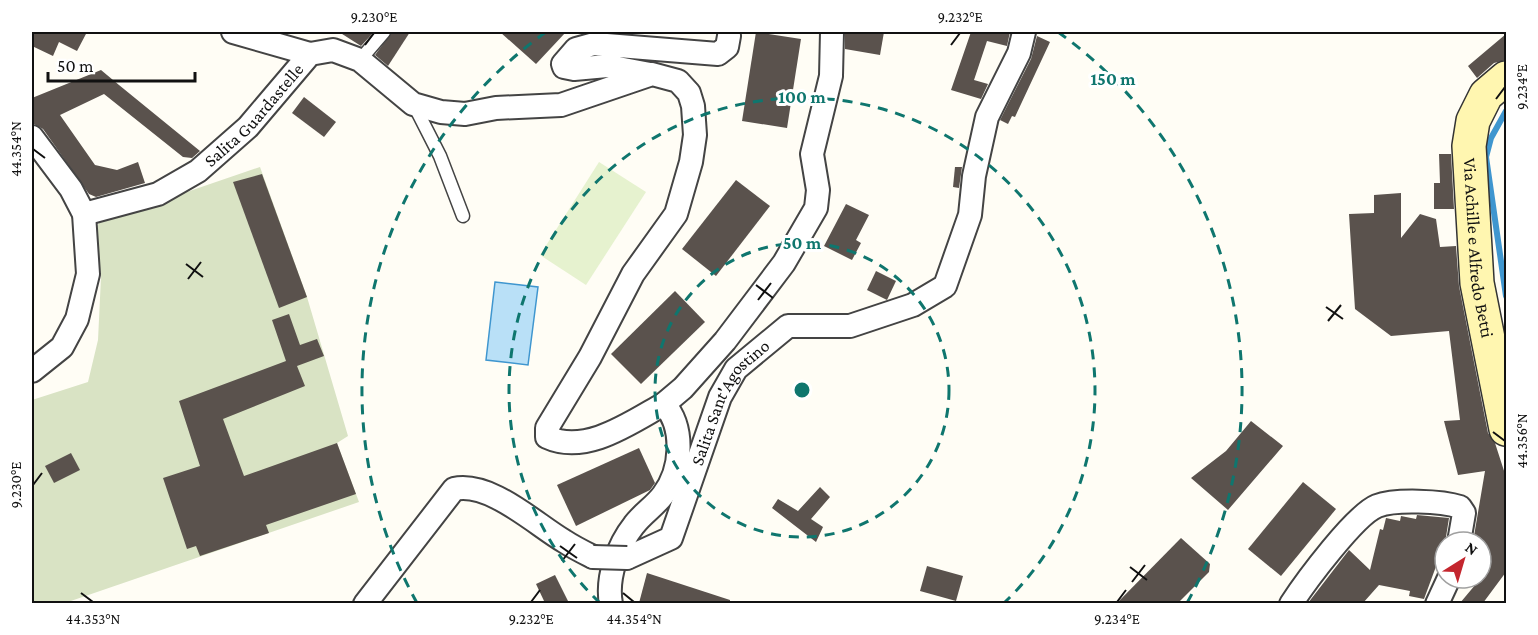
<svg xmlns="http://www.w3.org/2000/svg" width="1538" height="635" viewBox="0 0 1538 635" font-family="'Crimson Pro',serif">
<rect width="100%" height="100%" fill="#fffdf5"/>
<polygon fill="#d9e3c4" points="260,167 307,297 348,436 337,443 359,502 65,603 32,603 32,400 88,382 98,340 101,277 95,230 99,223 108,219"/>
<polygon fill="#e6f2cf" points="599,162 646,192 586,285 540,255"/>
<polygon fill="#b9e0f7" stroke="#3f96cf" stroke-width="1.5" points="495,282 538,287 528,365 486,360"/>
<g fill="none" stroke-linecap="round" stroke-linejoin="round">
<polyline stroke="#3f96cf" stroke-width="6" points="1506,111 1491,138 1486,157 1506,296"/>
</g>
<g fill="#5a524d">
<polygon points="32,32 87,32 77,51 59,42 53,56 32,46"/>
<polygon points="339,32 374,32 361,46"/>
<polygon points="392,32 410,32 388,66 375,55"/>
<polygon points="500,32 566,32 536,64"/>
<polygon points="756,32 801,39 787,128 742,121"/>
<polygon points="845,32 884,32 880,55 845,49"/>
<polygon points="971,32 1010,32 1007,46 987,41 974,80 988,84 981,99 951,90"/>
<polygon points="1506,34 1506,60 1494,63 1477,78 1468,66"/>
<polygon points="1037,36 1050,42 1015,117 1012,116 1008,124 1000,120 1031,59"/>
<polygon points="101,70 119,85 200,151 192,158 183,157 104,94 60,115 95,165 117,170 138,162 145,183 96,197 89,194 43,129 32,123 32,98"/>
<polygon points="304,97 336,122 324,137 292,113"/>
<polygon points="1439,154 1451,154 1454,209 1434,209 1434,183 1440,183"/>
<polygon points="955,167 962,167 959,188 953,187"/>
<polygon points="262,174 307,297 279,308 233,182"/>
<polygon points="736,180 770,206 716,276 682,249"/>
<polygon points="1401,193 1401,238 1420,214 1436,219 1440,247 1456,246 1459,286 1488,433 1495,443 1506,477 1506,572 1483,603 1460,603 1481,578 1481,542 1473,542 1485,471 1458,475 1444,421 1460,420 1449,331 1391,336 1355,309 1349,214 1374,213 1374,195"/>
<polygon points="846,204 869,215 856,240 861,243 852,260 824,246"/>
<polygon points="876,271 896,281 887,300 867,290"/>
<polygon points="675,291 705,322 641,384 611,354"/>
<polygon points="289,314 300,345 317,339 324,356 297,366 305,386 223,419 244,476 337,443 356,494 266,525 269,533 200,556 196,546 187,549 163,478 200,466 179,401 286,361 272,320"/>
<polygon points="1251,421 1283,446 1228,510 1191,478 1226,451"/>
<polygon points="639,448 655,483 650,490 576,526 557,485"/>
<polygon points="71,453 80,470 54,483 45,466"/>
<polygon points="1303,482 1336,509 1281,576 1248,549"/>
<polygon points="820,487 830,497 811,519 823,527 816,542 772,508 778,499 798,511"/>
<polygon points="1417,515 1449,518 1442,562 1438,561 1424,599 1409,596 1410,591 1379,585 1363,603 1308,603 1349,550 1370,570 1380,529 1383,530 1386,518 1400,521 1401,516 1416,519"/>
<polygon points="1181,538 1210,564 1209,572 1178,603 1117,603"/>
<polygon points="927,566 963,576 956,601 920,591"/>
<polygon points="647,573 730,600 730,603 639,603"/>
<polygon points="555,575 569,603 545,603 536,584"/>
</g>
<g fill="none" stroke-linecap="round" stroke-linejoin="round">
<g stroke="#444" stroke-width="15">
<g id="lane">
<polyline points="360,60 384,32"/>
<polyline points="414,105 440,156 463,216"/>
</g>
</g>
<g stroke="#444" stroke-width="26">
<g id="street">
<polyline points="233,32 310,54"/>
<polyline points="650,74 607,66 574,69 564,67 563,64 576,49 594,44 718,54 727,47 729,36"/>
<polyline points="32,137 71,189 84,214 88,274 77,319 62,347 32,371"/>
<path id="s1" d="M84,214L158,194L198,171L248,127L310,54L333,50L360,60L413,104L441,112L465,114L496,108L561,105L652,74L678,81L689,93L693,106L695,135L691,162L676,214L633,274L590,357L547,428V437C586,455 630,423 664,404C685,428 682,470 663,495C655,506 642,514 634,525C618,545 606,578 611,604"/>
<polyline points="664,404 683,388 725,341 784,263 816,208 818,190 812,154 831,76 832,32"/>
<path id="s2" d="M627,558L671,538L720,397L736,369L788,326H850L913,305L945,286L970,215L974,176L987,117L1019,53L1024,32"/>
<path d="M365,604L454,489C490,481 535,524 564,541C573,547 583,552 593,557"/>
<path d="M1291,604C1306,581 1355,515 1377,506C1395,499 1442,501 1460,507L1464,513L1459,542"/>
<polyline points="1437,604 1449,578"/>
</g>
</g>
<g stroke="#333" stroke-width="36">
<g id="secondary">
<path id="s3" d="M1506,78L1486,95L1473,121L1469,146L1477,283L1506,429"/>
</g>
</g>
<use href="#lane" stroke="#fff" stroke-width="12"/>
<use href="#street" stroke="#fff" stroke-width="22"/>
<use href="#secondary" stroke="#fff6b0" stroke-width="33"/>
<g stroke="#444" stroke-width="26" stroke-linecap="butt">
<polyline id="street-bridge" points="593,557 627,558"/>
</g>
<use href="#street-bridge" stroke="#fff" stroke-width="22"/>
</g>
<path fill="none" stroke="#111" stroke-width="2" d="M365,45L374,33M951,45L960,33M1496,99L1505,87M33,149L45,158M186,264L203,277M188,279L201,262M756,285L773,298M758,300L771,283M1326,307L1343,319M1328,321L1341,305M1493,432L1505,441M33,485L42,473M560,546L577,558M562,561L575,544M1130,567L1147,580M1132,582L1145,565M81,593L93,602M623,593L634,602M531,602L540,590M1117,602L1126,590"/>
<g fill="none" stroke="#0f766e" stroke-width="3" stroke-dasharray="10 8">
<circle cx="802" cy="390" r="147"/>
<path d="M600 603A293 293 0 1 1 1004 603"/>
<path d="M417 603A440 440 0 0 1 546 32M1058 32A440 440 0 0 1 1187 603"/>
</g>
<g text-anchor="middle" stroke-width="6" stroke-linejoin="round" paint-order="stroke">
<g font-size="18" fill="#111" stroke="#fff">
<text dy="6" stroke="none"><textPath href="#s1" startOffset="202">Salita Guardastelle</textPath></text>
<text dy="6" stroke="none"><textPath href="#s3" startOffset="183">Via Achille e Alfredo Betti</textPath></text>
<text dy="6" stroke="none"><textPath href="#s2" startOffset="198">Salita Sant'Agostino</textPath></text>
</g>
</g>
<circle cx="802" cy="390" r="9" fill="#0f766e" stroke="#fff" stroke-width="3"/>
<g font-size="18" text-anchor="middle" font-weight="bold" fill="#0f766e" stroke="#fff" stroke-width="6" stroke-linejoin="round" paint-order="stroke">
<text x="1113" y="85">150 m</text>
<text x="802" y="103">100 m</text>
<text x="802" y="249">50 m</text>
</g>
<rect width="1538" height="635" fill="none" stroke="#ffffff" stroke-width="66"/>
<g transform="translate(1463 560) rotate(37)"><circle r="28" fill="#ffffff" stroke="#a0a0a0" stroke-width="1.5"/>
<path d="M0-4.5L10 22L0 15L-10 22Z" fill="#c4262e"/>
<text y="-9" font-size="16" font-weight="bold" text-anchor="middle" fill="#111111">N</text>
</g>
<path d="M48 72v9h147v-9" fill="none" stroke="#111111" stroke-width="3"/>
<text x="57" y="72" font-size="18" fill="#111111" stroke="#ffffff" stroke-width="4.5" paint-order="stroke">50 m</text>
<rect x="33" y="33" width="1472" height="569" fill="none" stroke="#111" stroke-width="2"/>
<g font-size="15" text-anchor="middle" fill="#111">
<text x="374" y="22">9.230°E</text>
<text x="960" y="22">9.232°E</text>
<text transform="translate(1522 87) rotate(-90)" y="5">9.234°E</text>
<text transform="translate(16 149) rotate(-90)" y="5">44.354°N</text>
<text transform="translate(1522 441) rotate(-90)" y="5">44.356°N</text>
<text transform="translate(16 485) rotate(-90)" y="5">9.230°E</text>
<text x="93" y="624">44.353°N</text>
<text x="531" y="624">9.232°E</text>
<text x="634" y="624">44.354°N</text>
<text x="1117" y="624">9.234°E</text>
</g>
</svg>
